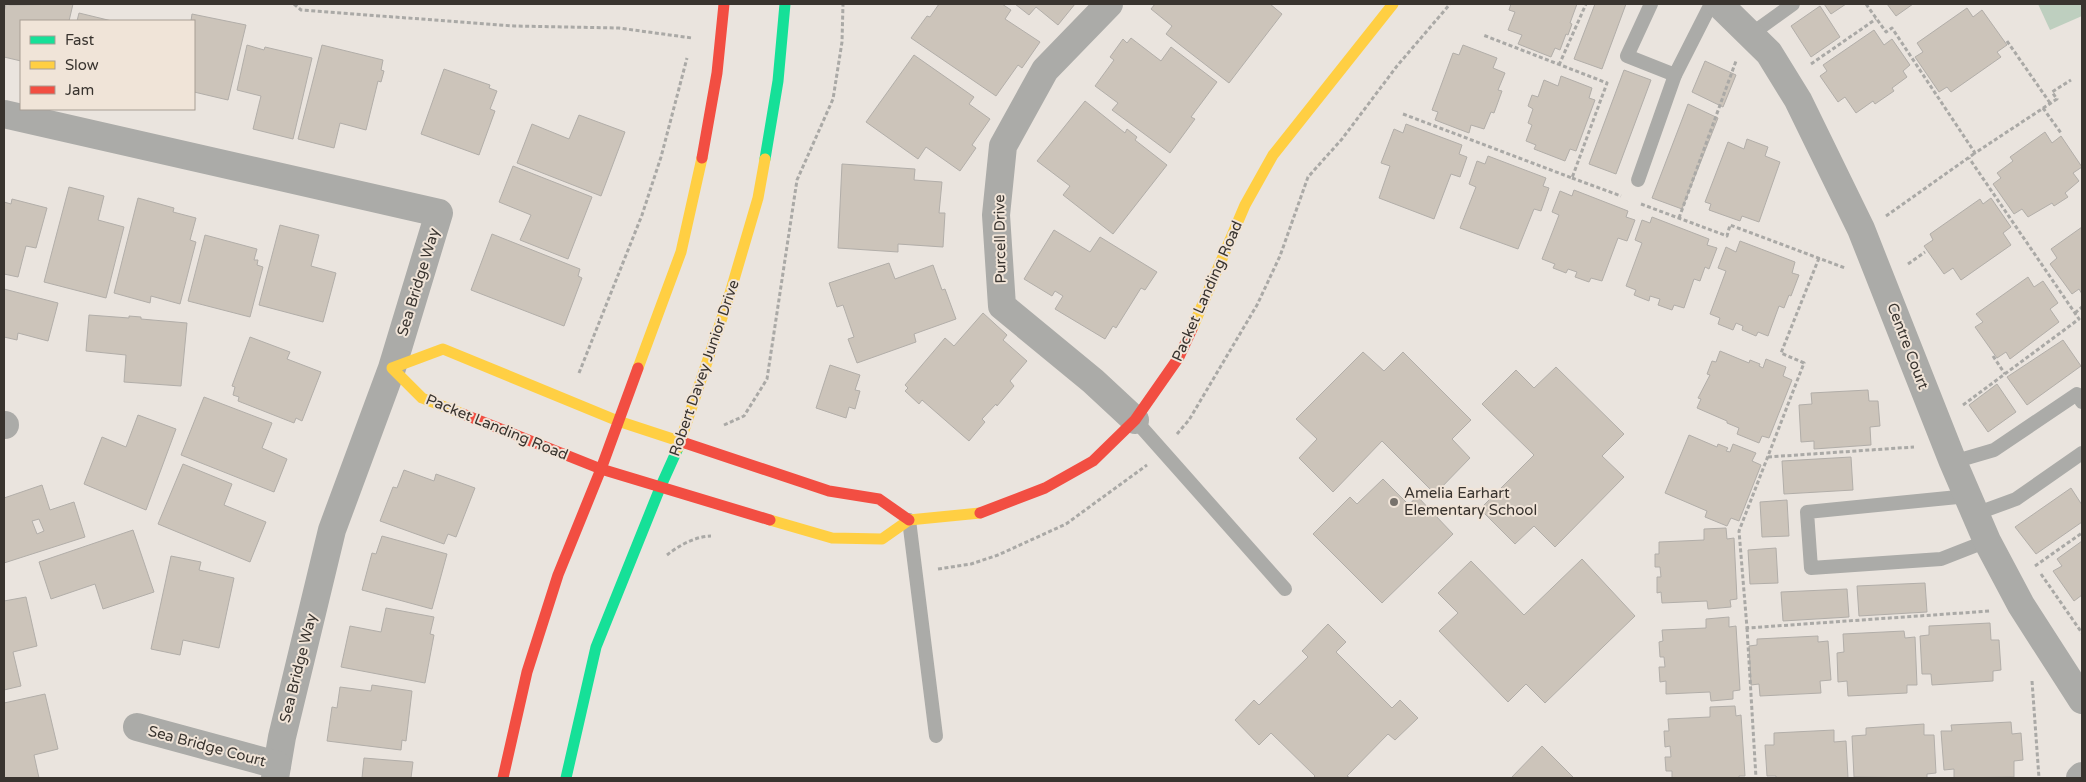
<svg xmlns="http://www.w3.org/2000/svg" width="2086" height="782" viewBox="0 0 2086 782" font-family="'Varela Round',sans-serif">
<rect width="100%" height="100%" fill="#eae4de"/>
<polygon fill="#becfbf" points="2038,4 2082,4 2082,16 2050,30"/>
<g fill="#ccc4ba" stroke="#b2aea9" fill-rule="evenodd">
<polygon points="6,4 10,5 73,4 69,21 21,21 21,61 4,57 4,12"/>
<polygon points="939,4 1002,4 1011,10 1005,19 1040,42 1022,68 1018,65 996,96 911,38 927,16 930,17"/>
<polygon points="1015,4 1075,4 1058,25 1036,7 1029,15"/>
<polygon points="1155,4 1270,4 1282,14 1229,83 1166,34 1172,26 1151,9"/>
<polygon points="1511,4 1577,4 1570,23 1572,24 1568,35 1566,34 1560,50 1555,48 1551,57 1518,44 1522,35 1508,30 1515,12 1509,10"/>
<polygon points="1595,4 1626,4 1602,69 1574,59"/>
<polygon points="1824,4 1846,4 1831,14"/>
<polygon points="1887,4 1913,4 1896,16"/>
<polygon points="1820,6 1840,37 1811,57 1791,26"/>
<polygon points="1967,8 1973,17 1982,10 2007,45 1997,52 2001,57 1951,92 1947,87 1939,92 1915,57 1923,52 1917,43"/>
<polygon points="79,13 112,21 77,21"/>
<polygon points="192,14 246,25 228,100 194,92 194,21 191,21"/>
<polygon points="1874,30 1884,45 1892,39 1910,65 1903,71 1907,77 1892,88 1894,91 1875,104 1873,101 1856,113 1845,97 1838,102 1820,76 1827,71 1823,65"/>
<polygon points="1131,38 1161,61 1171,47 1217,82 1191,117 1195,119 1170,153 1112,110 1118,103 1095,86 1114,60 1110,57 1123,39 1127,43"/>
<polygon points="247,45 264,50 265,47 312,58 293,139 253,129 261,96 237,90"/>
<polygon points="322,45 383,60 381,70 384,71 381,82 378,81 366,130 340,123 334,148 298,139"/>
<polygon points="1463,45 1497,58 1493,68 1505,73 1498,90 1502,91 1494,113 1491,112 1484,129 1471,125 1469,133 1435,120 1438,112 1432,110 1453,53 1459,55"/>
<polygon points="914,55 974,97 969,104 990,119 972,145 976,148 960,171 926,147 918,159 866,122"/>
<polygon points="1705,61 1736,75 1723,107 1692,92"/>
<polygon points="444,69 490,85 489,88 497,91 490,109 495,111 479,155 421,134"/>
<polygon points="1624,70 1651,80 1616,174 1589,164"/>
<polygon points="1561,76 1592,88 1589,98 1595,100 1576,151 1570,149 1565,161 1534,149 1536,145 1526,141 1532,125 1528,123 1533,109 1528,106 1532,95 1538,97 1544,80 1558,86"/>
<polygon points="1085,101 1125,133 1127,129 1137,137 1135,140 1167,165 1113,234 1063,195 1070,186 1037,161"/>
<polygon points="1688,104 1718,118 1682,209 1652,198"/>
<polygon points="579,115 625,132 601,196 517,163 532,124 569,139"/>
<polygon points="1406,124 1462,145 1459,154 1467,157 1460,177 1451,174 1434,219 1379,198 1390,166 1381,163 1394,129 1403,133"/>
<polygon points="2045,132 2052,143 2061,136 2082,167 2073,173 2079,181 2065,193 2068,197 2054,206 2052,203 2028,217 2022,209 2014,214 1993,184 2001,178 1997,173 2013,161 2010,157"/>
<polygon points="1747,139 1768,147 1765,156 1780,162 1759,222 1742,216 1740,221 1709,210 1711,204 1705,202 1728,142 1744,149"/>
<polygon points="1488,156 1546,178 1543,186 1549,188 1541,211 1534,209 1518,249 1460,228 1476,187 1469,184 1477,161 1485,164"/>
<polygon points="842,164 915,169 914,180 942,182 939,213 945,213 943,247 898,244 898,252 838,248"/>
<polygon points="513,166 592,197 568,259 520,240 531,215 499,202"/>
<polygon points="69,187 104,196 98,220 124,227 106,298 44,282"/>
<polygon points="1574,190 1628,211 1626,217 1635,220 1627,241 1618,238 1602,281 1591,278 1589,282 1575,277 1577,272 1568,269 1566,273 1553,268 1555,264 1542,259 1559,215 1552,212 1560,191 1572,196"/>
<polygon points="138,198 174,208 173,212 196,218 190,240 196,242 180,304 151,296 150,303 114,293"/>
<polygon points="1991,198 2011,227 2003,233 2011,245 1961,280 1953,268 1944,274 1924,246 1933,240 1930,234 1980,199 1983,204"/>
<polygon points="12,199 47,208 36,248 26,246 18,277 4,274 4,202 11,204"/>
<polygon points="1652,217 1709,239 1707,245 1717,248 1709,269 1705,267 1700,281 1694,279 1684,308 1674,305 1672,310 1658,305 1660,299 1650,296 1649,301 1634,295 1636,290 1626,286 1642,243 1635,240 1642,220 1650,223"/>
<polygon points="280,225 319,235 311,266 336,273 323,322 259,305"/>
<polygon points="2082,227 2082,294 2079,289 2072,294 2050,264 2057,258 2051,249"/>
<polygon points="1054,230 1090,252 1100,237 1157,272 1145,290 1141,288 1116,328 1113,326 1105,339 1055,309 1063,296 1055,291 1052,296 1024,279"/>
<polygon points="492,234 580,269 578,276 582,278 564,326 471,290"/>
<polygon points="205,235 257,249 254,260 258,260 257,265 263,267 250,317 188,301"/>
<polygon points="1740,241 1795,262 1792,273 1799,275 1791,296 1789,295 1784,308 1779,306 1768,336 1758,332 1756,336 1742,330 1743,326 1736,323 1733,330 1718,324 1720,318 1710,314 1726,271 1718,268 1726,247 1736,252"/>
<polygon points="889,263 895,279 933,265 942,290 945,289 956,319 914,334 916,342 857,363 848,339 854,337 843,305 837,307 829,283"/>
<polygon points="2028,277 2034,287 2043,281 2058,303 2050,309 2059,322 2010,359 2006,352 1997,358 1975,327 1983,322 1976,314"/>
<polygon points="4,289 58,303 48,341 18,333 17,340 4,337"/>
<polygon points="983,313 1007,335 1003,340 1027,361 1010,381 1014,386 997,406 996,404 982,419 985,422 969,441 922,400 919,404 905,391 908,388 905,385 945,338 954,346"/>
<polygon points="89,315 129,318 129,316 141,317 141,319 187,323 181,386 124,382 126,355 86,351"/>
<polygon points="250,337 290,352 287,359 321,372 302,421 296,418 294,423 238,401 239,397 233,395 235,387 232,386"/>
<polygon points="2063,340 2081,366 2027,405 2007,377"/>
<polygon points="1720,351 1749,363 1750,360 1760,364 1759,366 1763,368 1766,359 1786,367 1783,376 1792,380 1769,438 1762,436 1759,443 1737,434 1739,428 1727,423 1727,421 1697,408 1701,399 1698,398 1710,375 1707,374 1712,361 1716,362"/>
<polygon points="1363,352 1384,371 1403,352 1471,420 1452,439 1470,458 1435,494 1382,441 1333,492 1299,458 1317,439 1296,419"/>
<polygon points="830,365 860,375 855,390 860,391 855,409 849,407 846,418 816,408"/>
<polygon points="1556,367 1624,434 1602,456 1624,477 1555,547 1534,526 1515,544 1480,509 1534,455 1482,404 1516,370 1534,388"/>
<polygon points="1997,384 2016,412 1988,432 1969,405"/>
<polygon points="1868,390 1869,401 1878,401 1880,426 1870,427 1871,445 1814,449 1814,441 1801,442 1799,405 1812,404 1811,393"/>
<polygon points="204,397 272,423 262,448 287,459 274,492 181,455"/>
<polygon points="138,415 176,429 146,510 84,484 102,437 126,447"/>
<polygon points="1689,435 1717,447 1718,444 1728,448 1726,451 1730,452 1733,444 1756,453 1752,461 1761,465 1739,521 1731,518 1727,526 1705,517 1707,511 1665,493"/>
<polygon points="1851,457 1853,490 1784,494 1782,461"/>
<polygon points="183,464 232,484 224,505 266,522 250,562 158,524"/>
<polygon points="404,470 434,481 436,474 475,488 456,537 448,534 444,544 380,521 393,487 397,488"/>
<polygon points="1383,479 1409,505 1417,496 1453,534 1382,603 1313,534 1350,497 1357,504"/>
<path d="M42,485L50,510L74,502L85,537L4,563V498ZM39,519L44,531L37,534L32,521Z"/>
<polygon points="2071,488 2082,505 2082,522 2036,554 2015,527"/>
<polygon points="1787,500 1789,536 1762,537 1760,502"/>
<polygon points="1726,528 1727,539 1734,538 1737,599 1730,600 1731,607 1708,609 1707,601 1662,603 1661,592 1657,593 1657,577 1661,577 1660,567 1655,567 1655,554 1659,554 1659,542 1704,540 1704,529"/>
<polygon points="133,530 154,592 103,609 95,584 51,599 39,562"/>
<polygon points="382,536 447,554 432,609 362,590 372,553 376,554"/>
<polygon points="2082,541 2082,595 2074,601 2053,571 2062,566 2057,559"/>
<polygon points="1776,548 1778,583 1750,584 1748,550"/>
<polygon points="171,556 201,562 199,570 234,578 219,648 183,640 180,655 151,649"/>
<polygon points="1582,559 1635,616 1545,703 1526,684 1508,702 1439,631 1458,613 1438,593 1471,561 1524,615"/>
<polygon points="1925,583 1927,612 1859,616 1857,586"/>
<polygon points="1847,589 1849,617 1783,621 1781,592"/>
<polygon points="26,597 37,646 13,652 21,686 4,690 4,601"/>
<polygon points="386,608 434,617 430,634 434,635 425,683 341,667 350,626 381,632"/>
<polygon points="1729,617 1729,627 1736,626 1740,690 1733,691 1733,699 1711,701 1710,692 1666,694 1666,681 1660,682 1659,667 1665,667 1664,657 1660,657 1659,642 1663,641 1662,630 1706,628 1706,619"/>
<polygon points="1990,623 1991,640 1999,640 2001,670 1993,671 1993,681 1932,685 1931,674 1922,674 1920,636 1929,635 1929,626"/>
<polygon points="1328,624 1346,642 1336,652 1392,708 1400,700 1418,718 1395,740 1388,734 1347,776 1350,778 1313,778 1315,776 1271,733 1259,745 1235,720 1254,700 1259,705 1308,657 1302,651"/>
<polygon points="1904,631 1905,638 1915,637 1917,685 1907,685 1907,693 1848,696 1847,681 1838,682 1837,653 1844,652 1843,634"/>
<polygon points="1818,636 1818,642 1828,641 1831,680 1820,681 1821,693 1760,696 1759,684 1751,685 1749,646 1757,645 1757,639"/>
<polygon points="372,685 412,691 406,741 402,740 401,750 327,741 332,707 337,708 340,687 371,691"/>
<polygon points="45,694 58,749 34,755 39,778 4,778 4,703"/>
<polygon points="1735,706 1736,716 1741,715 1745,776 1739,776 1739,778 1672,778 1672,771 1666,771 1665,757 1671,757 1670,746 1665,747 1664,731 1669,731 1668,719 1710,717 1710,707"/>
<polygon points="2011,722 2012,734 2021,733 2023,760 2014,761 2014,777 1954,778 1954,769 1944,770 1941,731 1952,731 1951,725"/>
<polygon points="1924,724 1924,735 1934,735 1936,773 1927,774 1927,778 1854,777 1852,736 1866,735 1866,728"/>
<polygon points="1834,730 1834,742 1846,741 1848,778 1776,778 1776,776 1767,776 1765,745 1774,745 1774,733"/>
<polygon points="1542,746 1574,778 1511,778"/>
<polygon points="364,758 413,762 411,778 362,778"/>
</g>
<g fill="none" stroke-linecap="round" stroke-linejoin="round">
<g stroke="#aaa9a6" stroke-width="3" stroke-dasharray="4 2.5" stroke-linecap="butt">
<polyline points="294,4 301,10 514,26 619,28 692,38"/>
<polyline points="1866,4 1886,32 1892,28 1975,153 2057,99 2052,92 2071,80"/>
<polyline points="2007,41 2050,103"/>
<polyline points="1811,64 1876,19"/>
<polyline points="1559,65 1586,4"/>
<polyline points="2043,108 2061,133"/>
<polyline points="1403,114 1572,178 1607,83 1483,35"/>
<polyline points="1572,178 1621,196"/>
<polyline points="1641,204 1727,236 1730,225 1845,268"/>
<polyline points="1886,216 1975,153"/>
<polyline points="1679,218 1736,61"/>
<polyline points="1819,258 1781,353 1804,363 1739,531 1747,628 1990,611"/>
<polyline points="1908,264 1925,252"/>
<polyline points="2075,313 2082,307"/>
<polyline points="1993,356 2005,374"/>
<polyline points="579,373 642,215 661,157 687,58"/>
<polyline points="1963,405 2079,319 1969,158"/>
<polyline points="724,425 744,416 767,379 797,180 833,99 842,42 843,4"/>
<polyline points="1177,434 1189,420 1257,305 1280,256 1308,177 1342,139 1397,66 1450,4"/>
<polyline points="1768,457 1914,447"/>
<path d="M667,555C678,546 696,536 711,536"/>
<polyline points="2035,566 2082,533"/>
<polyline points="938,569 971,564 998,555 1066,524 1147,465"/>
<polyline points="2041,574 2082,633"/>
<polyline points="1747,628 1756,778"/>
<polyline points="2032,681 2039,778"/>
</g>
<g stroke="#ababa8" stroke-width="14">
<polyline points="1651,4 1627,56 1675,75 1711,4"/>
<polyline points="1750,35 1793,4"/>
<polyline points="1638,180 1675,75"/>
<polyline points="1135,420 1285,589"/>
<polyline points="1953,462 1994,450 2077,394 2082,402"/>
<polyline points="1968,496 1807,512 1811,568 1941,559 1987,541"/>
<polyline points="1975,514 2016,499 2082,453"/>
<polyline points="909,520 936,736"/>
</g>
<g stroke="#ababa8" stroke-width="28">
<polyline points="1109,4 1045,70 1003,146 996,215 1002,306 1093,381 1135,420"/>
<polyline points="1719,4 1769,53 1798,100 1861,229 1953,462 1987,541 2021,605 2082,700"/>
<polyline points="4,114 439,213 392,368 332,530 282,737 275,778"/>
<polyline points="4,425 5,425"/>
<polyline points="137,727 277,765"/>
<polyline points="2080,778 2082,776"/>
</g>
<g stroke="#16e098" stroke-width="11">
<polyline points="765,159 778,81 785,4"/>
<polyline points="566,778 596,647 660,488 678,448"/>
</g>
<g stroke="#ffcf43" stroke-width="11">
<polyline points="1192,329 1245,205 1273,155 1393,4"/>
<polyline points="638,368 681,252 702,158"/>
<polyline points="463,414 422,398 392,368 443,349 618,421 685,443"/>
<polyline points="678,448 728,300 758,198 765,159"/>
<polyline points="770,520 832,538 882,539 909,520 980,513"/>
</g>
<g stroke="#f24e42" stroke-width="11">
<polyline points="702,158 717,73 724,4"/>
<polyline points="463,414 601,469 770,520"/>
<polyline points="685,443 829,491 879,499 909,520"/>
<polyline points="980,513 1045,488 1093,461 1135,420 1179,357 1192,329"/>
<polyline points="503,778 527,672 558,575 601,469 638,368"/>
</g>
</g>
<circle fill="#77726c" stroke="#f0e4d8" stroke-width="2" cx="1394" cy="502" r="5"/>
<g text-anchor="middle" stroke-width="4" stroke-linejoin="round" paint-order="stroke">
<g font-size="15" fill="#39342f" stroke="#f0e4d8">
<text transform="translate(1000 239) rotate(-91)" y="5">Purcell Drive</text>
<text transform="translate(418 282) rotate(-73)" y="5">Sea Bridge Way</text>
<text transform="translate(1207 291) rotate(-66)" y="5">Packet Landing Road</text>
<text transform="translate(1908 346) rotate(69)" y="5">Centre Court</text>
<text transform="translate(704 368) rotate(-71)" y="5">Robert Davey Junior Drive</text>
<text transform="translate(497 427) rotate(22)" y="5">Packet Landing Road</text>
<text transform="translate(298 668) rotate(-76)" y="5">Sea Bridge Way</text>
<text transform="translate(207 746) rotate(15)" y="5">Sea Bridge Court</text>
</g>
<g font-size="15" fill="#39342f" stroke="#f0e4d8" text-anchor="start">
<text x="1404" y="498">Amelia Earhart<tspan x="1404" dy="17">Elementary School</tspan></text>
</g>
</g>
<rect width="2086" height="782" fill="none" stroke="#39342f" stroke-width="10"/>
<rect x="20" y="20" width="175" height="90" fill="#f0e4d8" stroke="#a79e94"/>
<rect x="30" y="36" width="25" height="8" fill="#16e098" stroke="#a79e94"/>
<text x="65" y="45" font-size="15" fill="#39342f">Fast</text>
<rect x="30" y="61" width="25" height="8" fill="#ffcf43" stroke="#a79e94"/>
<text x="65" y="70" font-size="15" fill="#39342f">Slow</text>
<rect x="30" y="86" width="25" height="8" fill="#f24e42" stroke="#a79e94"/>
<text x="65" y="95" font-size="15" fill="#39342f">Jam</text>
</svg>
